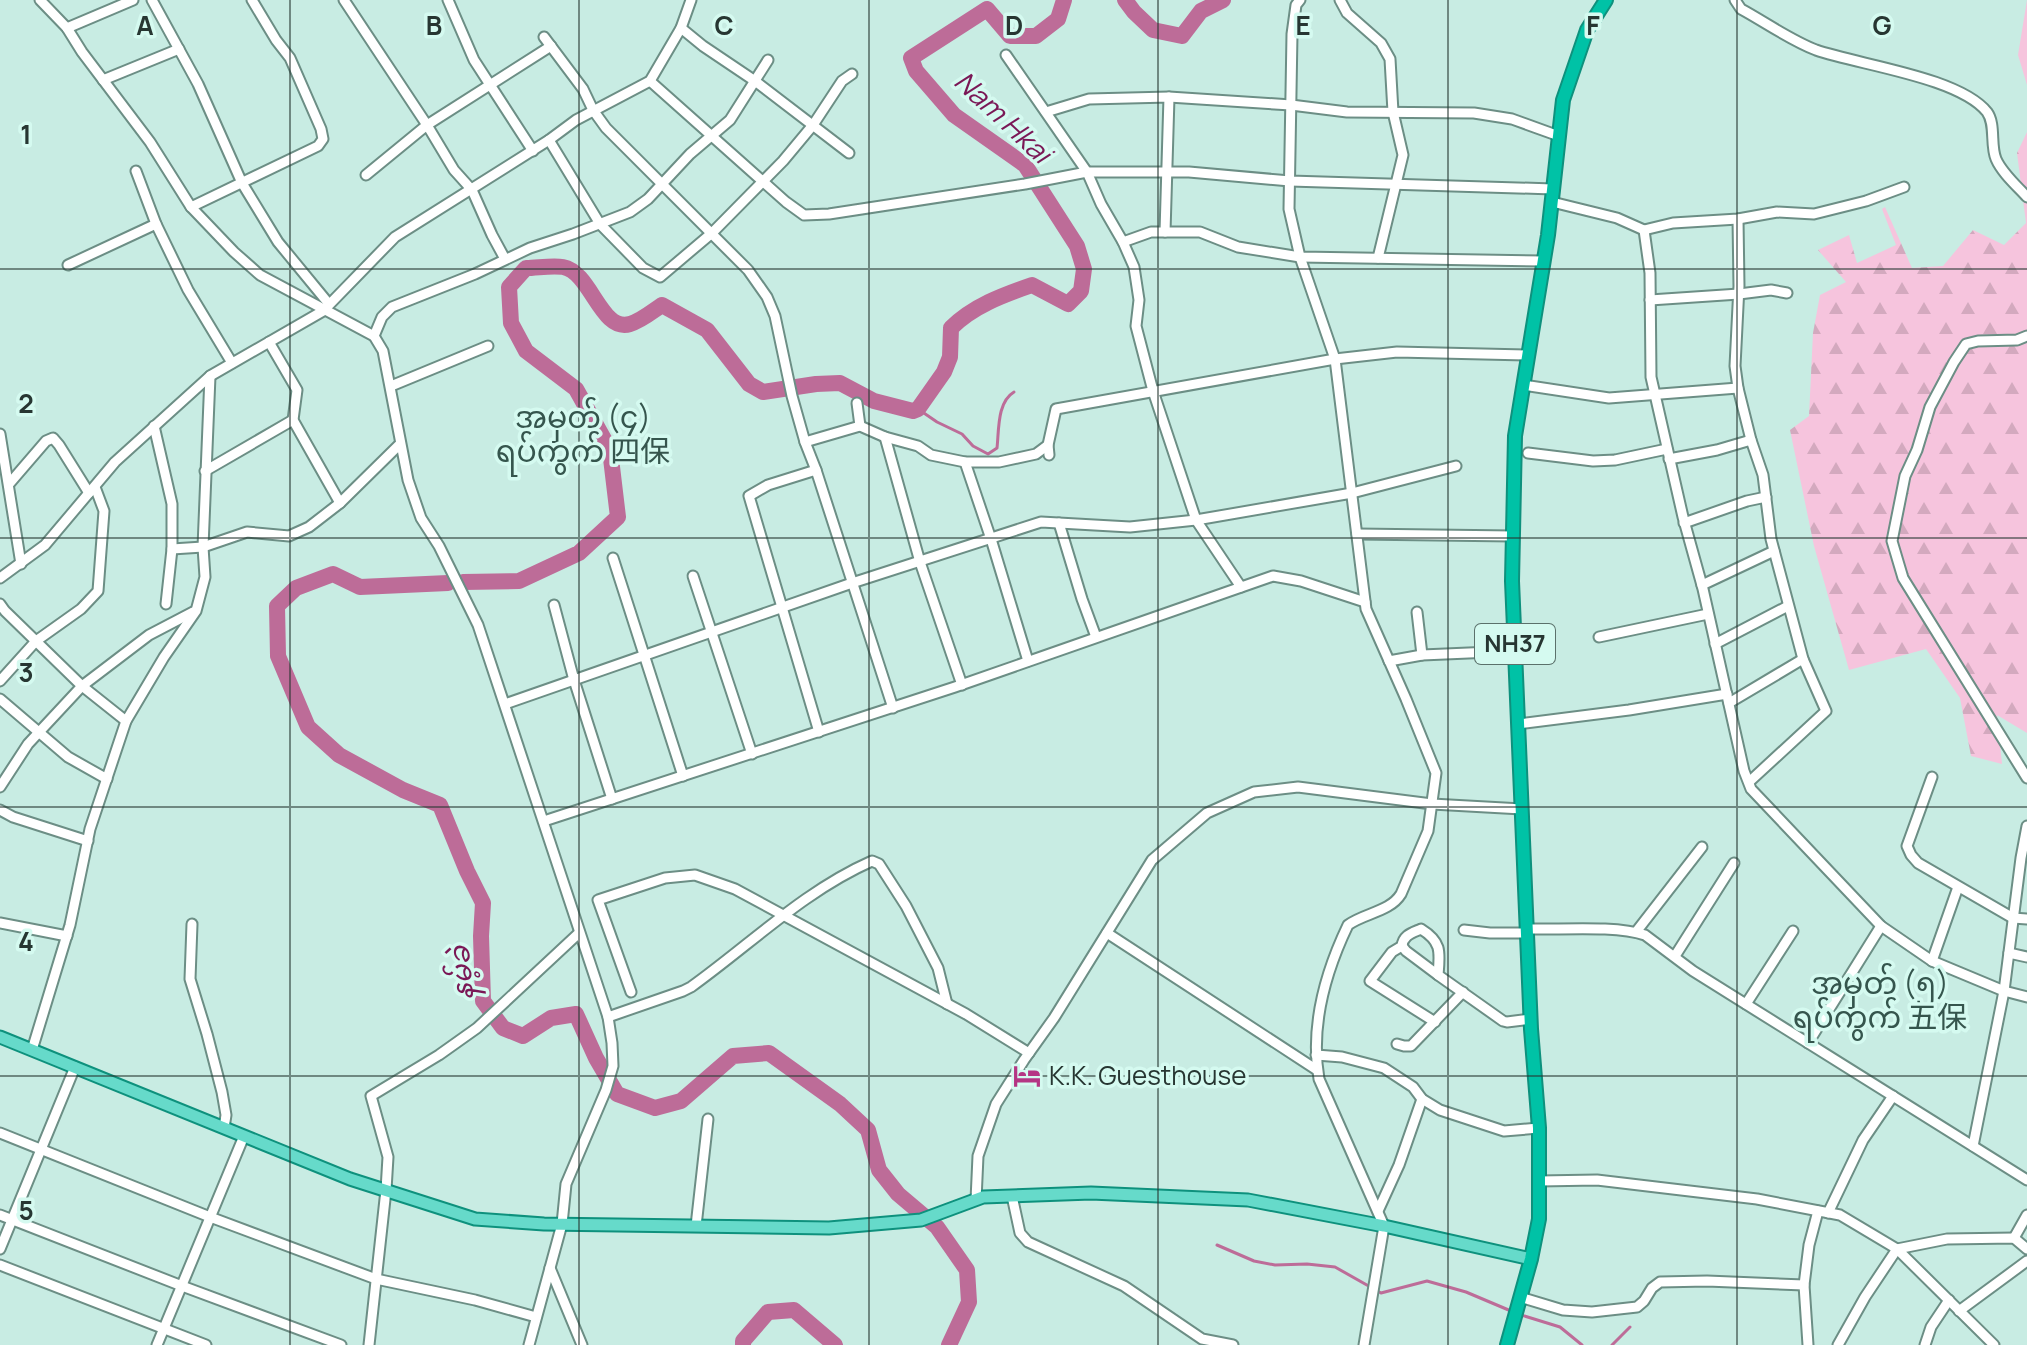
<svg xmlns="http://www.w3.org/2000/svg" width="2027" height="1345" viewBox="0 0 2027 1345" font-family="Manrope,'Noto Sans SC','Noto Sans Myanmar',sans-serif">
<defs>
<pattern id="forest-firs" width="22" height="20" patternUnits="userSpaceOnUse" patternTransform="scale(2)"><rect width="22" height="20" fill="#f6c4dd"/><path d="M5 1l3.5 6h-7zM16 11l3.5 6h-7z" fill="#d3a9be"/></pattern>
</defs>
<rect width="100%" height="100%" fill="#c8ece3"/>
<g fill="url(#forest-firs)">
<polygon points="2027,0 2027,85 2018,55"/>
<polygon points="2027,132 2027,733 1997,715 2002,764 1971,756 1960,698 1926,649 1849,670 1814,546 1790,430 1809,416 1813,333 1820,295 1846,282 1818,250 1849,235 1857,263 1896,245 1882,209 1885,207 1912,268 1943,266 1973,230 2004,245 2026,223 2017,153"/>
</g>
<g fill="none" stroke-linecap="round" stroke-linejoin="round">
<g stroke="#bd6c98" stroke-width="3">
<path d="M918,409L937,422L962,434L973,446L988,454L997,448C999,430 997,402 1014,392"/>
<polyline points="1217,1245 1254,1261 1275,1265 1307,1264 1335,1267 1381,1293 1427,1281 1466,1292 1511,1311"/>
<polyline points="1518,1314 1560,1327 1582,1345"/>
<polyline points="1612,1345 1630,1327"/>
</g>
<g stroke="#bd6c98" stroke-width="16">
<polyline points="1125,0 1134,12 1153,30 1182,36 1201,11 1223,0"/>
<path d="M463,582L519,581L579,553L618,517L610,450L576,389L526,351L511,323L509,287L526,268C537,268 552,265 563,267C591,272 601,333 630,324C641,321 653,311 662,305L707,330L749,384L763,392L816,384L840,383L874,401L913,411L918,409L944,372L950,357L951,328C973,306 1003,295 1032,285L1068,304L1081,291L1084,269L1077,246L1025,165L954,115L916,71L911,58L987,9L1010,36H1036L1058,19L1064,0"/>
<polyline points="448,583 360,587 333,574 296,588 277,606 278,656 308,727 339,755 403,790 440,805 467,871 483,903 481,936 483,1001 503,1028 523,1036 551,1018 576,1014 596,1058 617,1094 655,1108 681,1101 733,1056 769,1053 840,1104 868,1130 879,1170 898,1194 937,1227 967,1270 969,1302 949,1345"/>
<polyline points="743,1345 743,1341 768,1312 794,1310 835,1345"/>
</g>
<g stroke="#6c8e85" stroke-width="13">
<g id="minor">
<polyline points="40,0 67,28 82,52 150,142 191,207 234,252 260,275 374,336 383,351 408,480 421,518 439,546 478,625 608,1017 612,1043 613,1066 606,1090 566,1184 562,1224 529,1345"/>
<polyline points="152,0 198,84 242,183 278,242 329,304"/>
<polyline points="344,0 427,125 454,170 472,190 492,235 505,259"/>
<polyline points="448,0 474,60 533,151"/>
<path d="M1300,0L1296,5L1292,34L1289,209L1300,257L1335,359L1366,609L1406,699L1436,773L1428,831L1401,894C1390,912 1364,913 1348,925C1325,973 1310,1026 1319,1079L1384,1226L1364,1345"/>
<polyline points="1340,0 1347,13 1381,43 1390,59 1393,112 1403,155 1378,258"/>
<path d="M1735,0L1741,9C1765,22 1790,40 1816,50C1859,65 1959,77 1987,112C1996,124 1990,145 1996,159C2002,173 2017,186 2027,197"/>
<polyline points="67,28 133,0"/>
<polyline points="681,28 703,46 755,81 849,153"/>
<polyline points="544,37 583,89 593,110 606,128 748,270 767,297 775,316 792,396 805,442 816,470 893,708"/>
<polyline points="1006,55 1087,172 1101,204 1123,242 1134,267 1139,300 1136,326 1153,391 1196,520 1241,587"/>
<polyline points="103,80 179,49"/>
<polyline points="650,81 786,202 804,215 829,214 1025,184 1087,172 1189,172 1290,181 1553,189"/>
<polyline points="1046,112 1089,99 1169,97 1291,105 1347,112 1474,113 1512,119 1559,136"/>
<polyline points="549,140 600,224 643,268 660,277 712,233 783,161 813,125 842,81 852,74"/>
<polyline points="136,171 156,224 188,290 232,363"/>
<polyline points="366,175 427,125 551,46"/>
<polyline points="1552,202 1617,218 1644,230 1673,223 1738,219 1777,212 1814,214 1866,201 1904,187"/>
<polyline points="191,207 318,146 323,139 321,129 290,58 276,40 252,0"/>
<polyline points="1738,219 1739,286 1735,366 1738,388 1751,440 1763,475 1771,539 1803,659 1826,711 1749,782"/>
<polyline points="1644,230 1650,273 1651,377 1683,517 1703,589 1744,771 1751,789 1881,926 1932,961 2004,991 2027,997"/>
<polyline points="1165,232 1169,97"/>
<polyline points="1123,242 1151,232 1200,232 1238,247 1300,257 1544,261"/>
<polyline points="68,265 156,224"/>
<polyline points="1650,300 1739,294 1771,290 1787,293"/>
<polyline points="374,336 382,317 392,307 475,274 530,248 573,234 630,212 648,199 690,154 730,120 768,60"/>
<polyline points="2027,336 2017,340 1978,341 1966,344 1954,362 1930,407 1917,450 1905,476 1892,541 1903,578 2027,778"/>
<polyline points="269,342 297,390 293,420 340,503"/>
<polyline points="1523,385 1609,398 1738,388"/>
<polyline points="391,386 488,346"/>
<polyline points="857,403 860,426"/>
<polyline points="154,426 172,504 172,549 166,604"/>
<polyline points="0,434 21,564"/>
<polyline points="885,437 920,562 962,685"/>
<polyline points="805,442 860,426 885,437 918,446 931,455 965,462 999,462 1036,454 1048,445"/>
<polyline points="1528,453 1593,461 1615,460 1667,449"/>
<polyline points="1049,455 1048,445 1056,409 1335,359 1397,352 1528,355"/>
<polyline points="1669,459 1717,450 1751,440"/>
<polyline points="965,462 991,539 1028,661"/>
<polyline points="816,470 768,485 749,496 819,732"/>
<polyline points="205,471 293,420"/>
<polyline points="9,484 46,441 53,438 59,445 89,493"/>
<polyline points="1059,523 1082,599 1096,637"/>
<polyline points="1684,523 1747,501 1766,497"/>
<polyline points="1357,534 1513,536"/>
<polyline points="172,549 203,547 247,532 289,536 309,527 340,503 400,444"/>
<polyline points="613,558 683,776"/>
<polyline points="693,576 752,754"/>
<polyline points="0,578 45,545 115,462 210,376 323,311 395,237 549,140 576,120 650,81 681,28 691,0"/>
<polyline points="1702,585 1774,551"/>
<polyline points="0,604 5,611 82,686 126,721"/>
<polyline points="554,605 574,680 612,799"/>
<polyline points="1417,612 1422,655"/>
<polyline points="1599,637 1708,614"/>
<polyline points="1715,644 1788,606"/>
<polyline points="1389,661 1422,655 1515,651"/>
<polyline points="0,681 36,641 81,609 98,591 104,511 95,487"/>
<polyline points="0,699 68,757 107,779"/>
<polyline points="1729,703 1803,659"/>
<polyline points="505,704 852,583 1041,522 1130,527 1196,520 1352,493 1456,466"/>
<polyline points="1518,724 1629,710 1727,694"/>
<polyline points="1932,777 1907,846 1911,855 1918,863 2013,918 2027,919"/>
<polyline points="0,787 28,744 82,686 149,635 193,612"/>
<polyline points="0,810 13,817 88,841"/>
<polyline points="544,821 955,687 1273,576 1301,581 1365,602"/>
<polyline points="0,923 67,936"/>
<polyline points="192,924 190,979 207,1034 222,1092 226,1115 224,1128"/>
<path d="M1527,929C1560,930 1615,925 1645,935L1693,971L2027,1180"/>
<polyline points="1464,930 1490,933 1527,933"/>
<polyline points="1636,932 1702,847"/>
<polyline points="1107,933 1317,1070"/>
<polyline points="1402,946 1406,951 1438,975"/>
<polyline points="2009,953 2027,957"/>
<polyline points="1675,956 1734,863"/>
<polyline points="1932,961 1958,887"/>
<polyline points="631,992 598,900 665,878 695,875 735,889 966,1014 1029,1053"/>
<polyline points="1746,1004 1793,931"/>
<path d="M608,1017L683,991L691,987C751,944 804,891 872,861L879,864L906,906L938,968L947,1004"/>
<path d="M1435,1022L1370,981L1392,952L1402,946C1403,935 1412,933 1421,929C1442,942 1440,952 1438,975L1503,1021L1507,1022L1531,1019"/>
<polyline points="1808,1043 1881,926"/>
<polyline points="1397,1044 1404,1046 1411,1046 1463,992"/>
<polyline points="32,1050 70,925 90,829 126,721 164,657 196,611 205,577 203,547 210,376"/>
<polyline points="1316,1055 1342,1057 1384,1068 1413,1087 1422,1099 1440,1110 1504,1131 1539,1128"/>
<polyline points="0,1133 210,1217 376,1279 475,1300 536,1317"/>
<polyline points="1973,1146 2004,991 2021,858 2027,826"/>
<polyline points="1539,1181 1597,1180 1757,1199 1840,1215 1897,1249 1994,1345"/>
<polyline points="1012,1196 1020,1233 1028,1242 1124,1286 1202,1339 1233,1345"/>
<polyline points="976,1200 978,1156 996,1104 1024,1060 1054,1018 1152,860 1207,813 1254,792 1298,787 1432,804 1522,809"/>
<polyline points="1378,1211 1399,1165 1422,1099"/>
<polyline points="1828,1213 1863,1140 1893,1096"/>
<polyline points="0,1215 182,1286 341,1345"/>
<polyline points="696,1226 708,1119"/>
<polyline points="2014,1238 2027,1215"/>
<polyline points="0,1249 75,1067"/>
<polyline points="0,1265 206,1345"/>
<polyline points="550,1268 582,1345"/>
<polyline points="1520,1297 1563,1310 1592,1312 1637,1307 1644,1301 1652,1288 1660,1282 1707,1281 1804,1285"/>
<polyline points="1959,1311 2027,1261"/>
<polyline points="157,1345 244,1136"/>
<polyline points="369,1345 386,1190 388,1157 371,1096 439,1055 477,1028 579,933"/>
<polyline points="1808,1345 1804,1285 1809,1245 1818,1211"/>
<polyline points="1838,1345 1865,1297 1897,1249 1947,1239 2014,1238 2027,1249"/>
<polyline points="1925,1345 1931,1327 1949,1300"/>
</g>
</g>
<g stroke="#0e917d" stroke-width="15">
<polyline id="major" points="0,1037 350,1179 475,1219 544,1224 829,1228 921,1220 983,1197 1091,1193 1248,1200 1384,1226 1531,1259"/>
</g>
<g stroke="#0e917d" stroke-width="16">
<polyline id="highway" points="1507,1345 1531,1259 1539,1219 1539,1128 1531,1029 1512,581 1515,436 1548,235 1563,100 1587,30 1606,0"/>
</g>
<use href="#minor" stroke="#fff" stroke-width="9"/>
<use href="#major" stroke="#66daca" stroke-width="11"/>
<use href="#highway" stroke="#00c2a6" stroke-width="12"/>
</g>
<path fill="none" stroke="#273632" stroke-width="2" stroke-opacity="0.55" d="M290,0V1345M579,0V1345M869,0V1345M1158,0V1345M1448,0V1345M1737,0V1345M0,269H2027M0,538H2027M0,807H2027M0,1076H2027"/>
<defs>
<g id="hotel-bare" transform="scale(2.16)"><path d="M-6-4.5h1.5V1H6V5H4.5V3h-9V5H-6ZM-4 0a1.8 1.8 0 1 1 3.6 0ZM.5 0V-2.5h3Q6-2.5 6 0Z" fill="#b53684" stroke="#d5faf0" stroke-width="2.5" paint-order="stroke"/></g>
</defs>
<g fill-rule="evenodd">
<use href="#hotel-bare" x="1027" y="1076"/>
</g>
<g text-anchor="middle" stroke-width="7" stroke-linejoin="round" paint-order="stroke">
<rect fill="#d5faf0" stroke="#5b716b" stroke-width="2" x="1475" y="624" width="80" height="40" rx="6"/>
<g font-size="24" font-weight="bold" fill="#273632">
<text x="1515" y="652">NH37</text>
</g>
<g font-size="26" fill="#273632" stroke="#d5faf0" text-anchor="start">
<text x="1049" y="1085">K.K. Guesthouse</text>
</g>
<g font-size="28" font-style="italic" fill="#7a1856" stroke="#d5faf0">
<text transform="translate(1003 117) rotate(43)" y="10">Nam Hkai</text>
<text transform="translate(461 973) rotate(-95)" y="10">နမ့်ခဲ</text>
</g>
<g font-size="30" fill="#35554d" stroke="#d5faf0">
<text x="583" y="428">အမှတ် (၄)<tspan x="583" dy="34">ရပ်ကွက် 四保</tspan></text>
<text x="1880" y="994">အမှတ် (၅)<tspan x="1880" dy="34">ရပ်ကွက် 五保</tspan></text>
</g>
</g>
<g font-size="26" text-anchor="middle" font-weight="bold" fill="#273632" stroke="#d5faf0" stroke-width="7" stroke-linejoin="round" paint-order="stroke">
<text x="145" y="35">A</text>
<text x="434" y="35">B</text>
<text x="724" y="35">C</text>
<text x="1014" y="35">D</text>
<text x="1303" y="35">E</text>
<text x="1593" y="35">F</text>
<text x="1882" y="35">G</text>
<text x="26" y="144">1</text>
<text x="26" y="413">2</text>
<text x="26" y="682">3</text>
<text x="26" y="951">4</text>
<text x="26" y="1220">5</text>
</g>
</svg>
